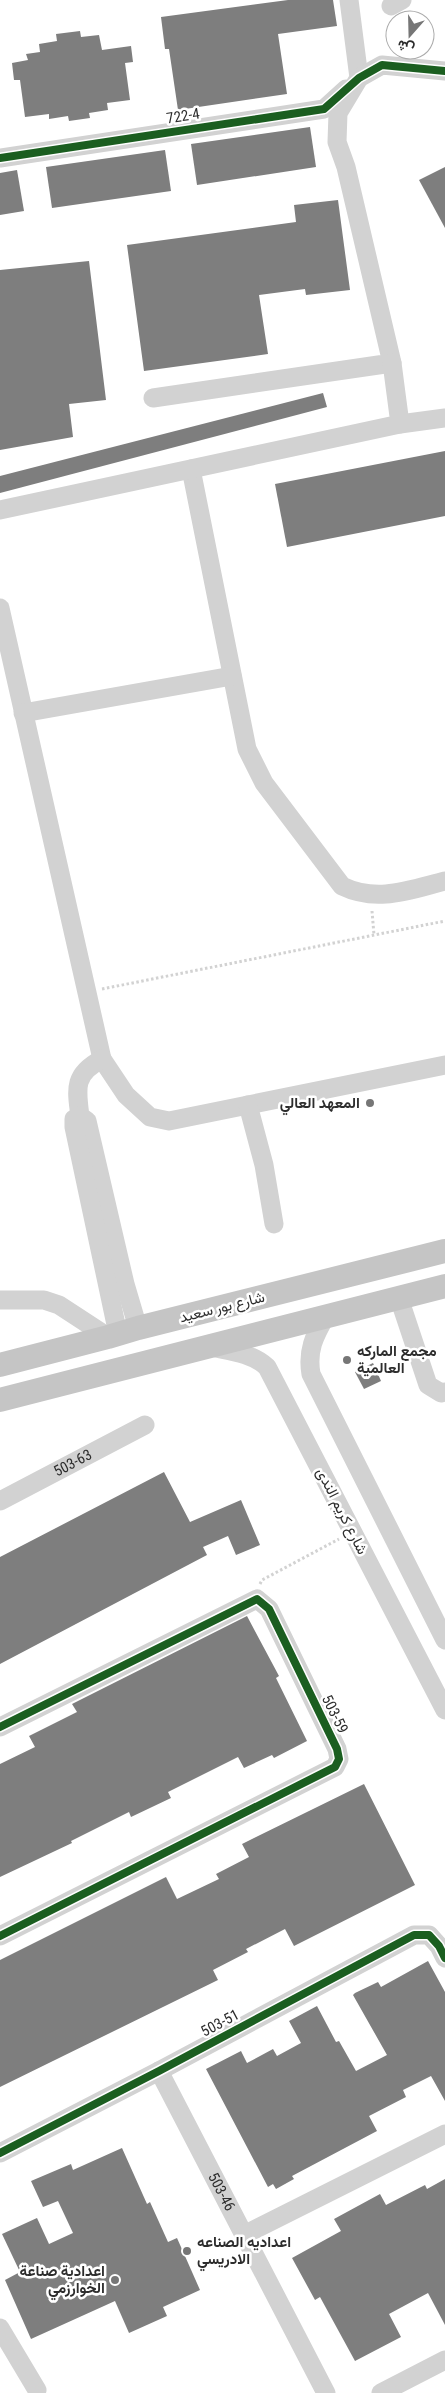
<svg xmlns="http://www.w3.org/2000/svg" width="445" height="2393" viewBox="0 0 445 2393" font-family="'Roboto Condensed',Vazirmatn,sans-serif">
<rect width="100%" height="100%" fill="#fff"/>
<g fill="#7e7e7e">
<polygon points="288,0 333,0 337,26 278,34 287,94 178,110 169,49 165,49 161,17"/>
<polygon points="80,31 81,37 99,35 102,50 131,46 133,62 125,63 130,100 107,103 108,110 89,113 90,118 69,121 68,116 49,119 49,114 25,117 20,80 14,80 12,63 28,60 26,54 40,52 39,44 57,41 56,34"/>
<polygon points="310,127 316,167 197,185 191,144"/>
<polygon points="165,150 171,191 52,208 46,167"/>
<polygon points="445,167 445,228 419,180"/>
<polygon points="17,170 24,211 0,215 0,173"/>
<polygon points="338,200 350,290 306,295 305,289 259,295 268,354 144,371 127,245 296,222 294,205"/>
<polygon points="89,261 106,400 69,404 73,437 0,450 0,270"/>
<polygon points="323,393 327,407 0,493 0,476"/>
<polygon points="445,451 445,516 287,547 275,484"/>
<polygon points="373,1363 381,1381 364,1389 355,1372"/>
<polygon points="164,1472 190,1522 241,1500 260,1545 236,1555 228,1536 203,1547 207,1555 0,1664 0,1557"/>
<polygon points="247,1616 279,1676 276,1678 307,1741 274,1758 272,1755 244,1768 238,1757 168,1792 171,1798 131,1817 129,1812 71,1841 72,1843 0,1877 0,1764 35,1747 29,1736 77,1712 72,1704"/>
<polygon points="364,1784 415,1885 294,1946 285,1929 246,1949 248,1952 213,1970 218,1980 0,2087 0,1960 166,1877 177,1899 219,1879 216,1874 249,1857 242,1844"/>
<polygon points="428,1961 445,1992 445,2101 431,2076 403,2090 406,2097 369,2116 377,2131 292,2176 294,2179 276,2189 273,2184 268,2187 206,2069 241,2051 247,2063 273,2049 277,2056 301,2043 289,2021 317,2006 336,2042 339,2041 356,2071 387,2055 353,1995 355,1993 378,1982 381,1987"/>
<polygon points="122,2148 147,2204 150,2202 168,2242 177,2238 200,2290 163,2307 167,2316 129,2333 115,2301 31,2339 5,2280 20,2272 2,2234 37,2218 49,2244 73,2233 58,2201 43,2207 31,2181 71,2164 73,2170"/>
<polygon points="445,2179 445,2325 428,2293 389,2314 401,2337 355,2361 320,2297 315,2300 292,2258 341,2231 334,2219 380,2194 386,2205 425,2185 427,2189"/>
</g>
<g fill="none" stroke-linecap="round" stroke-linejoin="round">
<g stroke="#d2d2d2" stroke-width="3" stroke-dasharray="2.5 2.5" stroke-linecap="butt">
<polyline points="372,911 374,935"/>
<polyline points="102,989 445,921"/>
<polyline points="260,1584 262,1580 339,1539"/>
</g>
<g stroke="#d2d2d2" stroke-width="19">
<polyline points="349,0 359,78"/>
<polyline points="391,6 402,0"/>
<polyline points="0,158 324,109 346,89"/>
<polyline points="153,398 392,363 346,167 337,142 338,113 359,78 382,65 445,71"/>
<polyline points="400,424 445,418"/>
<path d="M191,469L247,749L264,783L342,886C377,903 409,890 445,881"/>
<polyline points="0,510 400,424 392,363"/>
<polyline points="0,608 102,1059 126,1095 150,1117 169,1121 445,1065"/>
<polyline points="23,713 232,676"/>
<path d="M102,1059C74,1074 76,1087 80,1116L87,1121L125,1284L138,1328"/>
<polyline points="248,1105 264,1165 274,1224"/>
<polyline points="80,1116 74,1119 74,1127 118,1334"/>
<polyline points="399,1298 428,1385 441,1393 445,1392"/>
<polyline points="0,1300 44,1300 59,1305 108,1337"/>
<path d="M326,1316C314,1336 307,1351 311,1374L445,1640"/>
<path d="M211,1347C230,1351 252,1353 267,1367L445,1710"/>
<path id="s1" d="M0,1501L145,1425"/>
<polyline points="0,1727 257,1599 269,1609 337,1749 339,1759 335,1767 0,1936"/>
<path id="s2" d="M159,2071L326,2393"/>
<polyline points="0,2153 159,2071 414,1935 429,1935 439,1946 445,1958"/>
<polyline points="244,2235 445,2134"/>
<polyline points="0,2328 37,2390"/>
<polyline points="381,2393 445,2360"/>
</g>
<g stroke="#c5c5c5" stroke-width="24">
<polyline points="0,1365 108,1337 138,1328 445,1251"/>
<polyline points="0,1400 445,1286"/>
</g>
<g stroke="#fff" stroke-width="11">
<g id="cycleway">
<polyline points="0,158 324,109 359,78 382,65 445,71"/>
<polyline points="0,1727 257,1599 269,1609 337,1749 339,1759 335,1767 0,1936"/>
<polyline points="0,2153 159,2071 414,1935 429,1935 439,1946 445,1958"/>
</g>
</g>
<use href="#cycleway" stroke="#1b5e20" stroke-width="8"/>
</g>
<g fill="#767676" stroke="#fff" stroke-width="2">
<circle cx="370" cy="1103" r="5"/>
<circle cx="347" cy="1360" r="5"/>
<circle cx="187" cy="2251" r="5"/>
<circle cx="115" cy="2280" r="5"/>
</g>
<g text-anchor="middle" stroke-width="5" stroke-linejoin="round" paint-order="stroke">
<g font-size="15" fill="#2d2d2d" stroke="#fff">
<text transform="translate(183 116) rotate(-9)" y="5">722-4</text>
<text transform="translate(222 1307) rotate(-14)" y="5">شارع بور سعيد</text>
<text dy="5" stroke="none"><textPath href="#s1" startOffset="82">503-63</textPath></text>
<text transform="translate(342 1511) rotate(63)" y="5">شارع كريم الندى</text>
<text transform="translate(335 1714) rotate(64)" y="5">503-59</text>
<text transform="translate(220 2023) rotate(-28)" y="5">503-51</text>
<text dy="5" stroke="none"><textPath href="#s2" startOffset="136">503-46</textPath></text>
</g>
<g font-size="15" font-weight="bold" fill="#2d2d2d" stroke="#fff" text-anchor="end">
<text x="360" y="1108">المعهد العالي</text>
<text x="357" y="1356" text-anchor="start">مجمع الماركه<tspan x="357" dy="17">العالمية</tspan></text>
<text x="197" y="2247" text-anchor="start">اعداديه الصناعه<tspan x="197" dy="17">الادريسي</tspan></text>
<text x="105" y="2276">اعدادية صناعة<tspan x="105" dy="17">الخوارزمي</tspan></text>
</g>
</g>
<g transform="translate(410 35) rotate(200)"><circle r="24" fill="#ffffff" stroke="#ababab"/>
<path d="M0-4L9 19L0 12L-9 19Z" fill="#767676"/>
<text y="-8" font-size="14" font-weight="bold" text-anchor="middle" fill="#2d2d2d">ش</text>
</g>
</svg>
